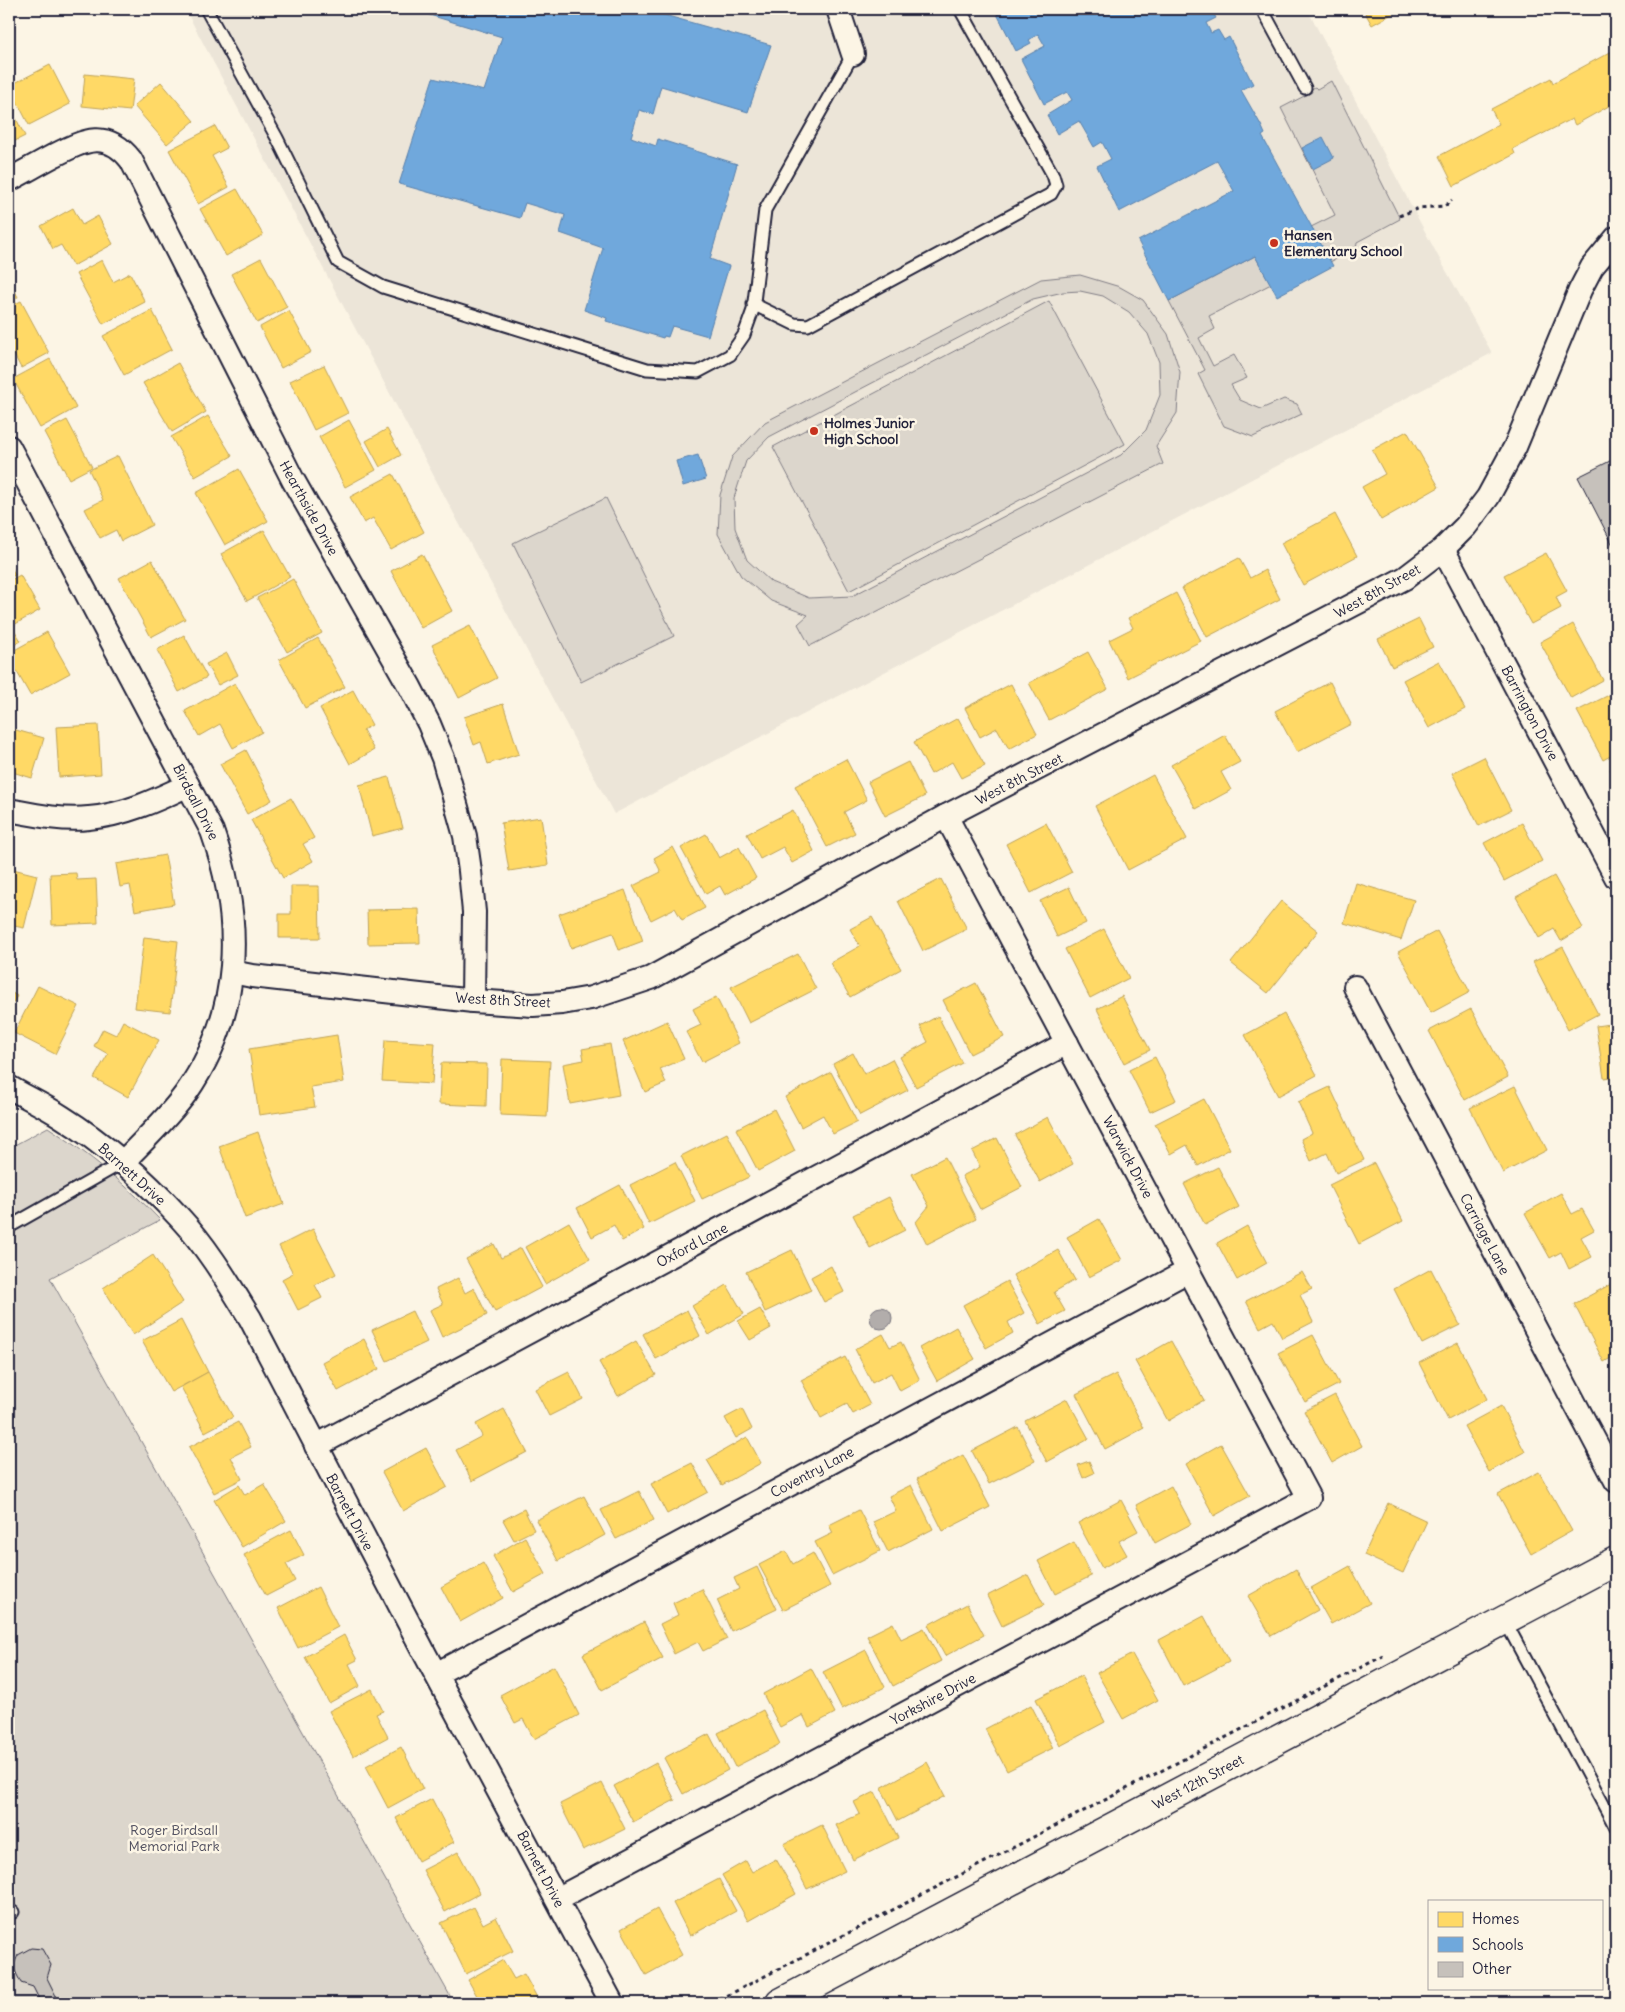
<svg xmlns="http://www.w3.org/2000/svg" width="1625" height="2012" viewBox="0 0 1625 2012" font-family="Delius,sans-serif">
<rect width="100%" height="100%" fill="#fcf5e5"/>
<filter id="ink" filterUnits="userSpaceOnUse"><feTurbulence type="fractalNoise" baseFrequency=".02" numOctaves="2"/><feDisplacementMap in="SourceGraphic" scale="10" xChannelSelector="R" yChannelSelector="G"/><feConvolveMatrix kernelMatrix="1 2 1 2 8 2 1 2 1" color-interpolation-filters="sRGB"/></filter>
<g filter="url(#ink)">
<polygon fill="#ece5d8" points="185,9 1307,9 1438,256 1492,353 614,814"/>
<g fill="#dcd6cc" stroke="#7f7c84" fill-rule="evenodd">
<polygon points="1331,81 1400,219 1357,242 1356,248 1330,262 1311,227 1335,215 1281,108 1312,92 1311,89 1315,87 1317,89"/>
<polygon points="1255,256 1271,284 1209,316 1215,329 1199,338 1213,366 1234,355 1247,378 1231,385 1240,400 1261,409 1284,399 1297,404 1302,414 1253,437 1224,426 1198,374 1205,370 1169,301"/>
<path d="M1080,275L1120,287L1143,300L1168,334L1180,372L1177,413L1156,446L1163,464L810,646L798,624L808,615L771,601L741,576L718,534L720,495L732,457L765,422L1041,279ZM1080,291L1103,296L1129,312L1148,334L1159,362L1160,395L1146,430L1121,455L852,596L809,598L771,582L747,560L735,528L734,498L746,461L769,437L1033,299L1063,292Z"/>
<polygon points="1049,301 1125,444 849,591 773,447"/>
<polygon points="606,498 674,636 581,682 513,543"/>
<path d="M48,1127C89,1154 126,1184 160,1220L50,1278L454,2003H9V1148Z"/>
</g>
<circle fill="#b2adab" stroke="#78757e" cx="881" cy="1318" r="11"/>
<g fill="#ffd966" stroke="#bda259">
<polygon points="1363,9 1401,9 1372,25"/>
<polygon points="1616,49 1616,102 1575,125 1572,119 1513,149 1515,154 1454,186 1439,156 1499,124 1491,109 1551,78 1553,83"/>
<polygon points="50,65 70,104 29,125 9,86"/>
<polygon points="85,74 134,79 130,111 82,106"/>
<polygon points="161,82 194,121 167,144 134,106"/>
<polygon points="9,105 25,136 9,144"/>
<polygon points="215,126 227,148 212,156 229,187 198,204 169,150"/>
<polygon points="237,189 263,235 226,256 200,209"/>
<polygon points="73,208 82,225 98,216 113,244 73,266 61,245 53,249 41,226"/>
<polygon points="261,258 287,307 257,323 231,274"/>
<polygon points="102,260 113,282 130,273 145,302 103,324 76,274"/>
<polygon points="9,280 18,297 9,302"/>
<polygon points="21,301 49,353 21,368 11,349 9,350 9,307"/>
<polygon points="152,310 172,349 124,375 103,336"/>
<polygon points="289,311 311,352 281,368 260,327"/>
<polygon points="50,359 76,408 40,428 13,379"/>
<polygon points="178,363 206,412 172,432 143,383"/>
<polygon points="324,365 348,413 314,430 290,381"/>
<polygon points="208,416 232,456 195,477 171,437"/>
<polygon points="67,420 92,467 69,479 44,432"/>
<polygon points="349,420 376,470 345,487 319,437"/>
<polygon points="387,429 401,455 380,467 366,441"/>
<polygon points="1407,431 1439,487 1381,520 1362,487 1385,474 1372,450"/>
<polygon points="118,456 152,525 121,541 116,530 100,538 85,509 103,500 89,470"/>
<polygon points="239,469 268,521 225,545 196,493"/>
<polygon points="393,474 424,532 391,550 373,518 364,523 350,497"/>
<polygon points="1335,514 1357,556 1303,585 1281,543"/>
<polygon points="264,530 290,577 247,601 221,554"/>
<polygon points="1546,553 1567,591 1556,597 1561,608 1531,624 1504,575"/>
<polygon points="422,554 452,611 421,628 391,571"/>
<polygon points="1239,558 1250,578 1265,570 1280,599 1207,637 1182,588"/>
<polygon points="152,560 185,619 151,637 119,578"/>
<polygon points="9,563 15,575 9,578"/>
<polygon points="20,575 40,610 12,626 21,641 9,648 9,581"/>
<polygon points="293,579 322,633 287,652 257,598"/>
<polygon points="1176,593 1201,641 1128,678 1109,640 1133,628 1128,618"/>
<polygon points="1419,619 1433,647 1392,667 1378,639"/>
<polygon points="1573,624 1603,680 1571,698 1540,642"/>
<polygon points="470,626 497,678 459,698 432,645"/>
<polygon points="47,632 70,673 30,695 9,658 9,653"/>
<polygon points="184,635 207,677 179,692 157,650"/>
<polygon points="318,638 345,687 305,708 279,660"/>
<polygon points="1088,652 1108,689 1049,720 1029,683"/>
<polygon points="227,653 238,675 218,685 206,664"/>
<polygon points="1439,661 1465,709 1429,728 1403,680"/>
<polygon points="1330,682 1351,724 1297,752 1275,711"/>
<polygon points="235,683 262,732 233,748 220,724 199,736 185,711"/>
<polygon points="1011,684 1037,734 1009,749 997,728 980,737 965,708"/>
<polygon points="353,690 372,725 363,730 374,750 350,764 320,708"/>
<polygon points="1611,694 1616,704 1616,753 1603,760 1577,711"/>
<polygon points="503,704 519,754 488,764 481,742 474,745 464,717"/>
<polygon points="958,718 985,766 961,778 952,762 931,774 914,742"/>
<polygon points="98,725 101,774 59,777 56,727"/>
<polygon points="9,728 44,738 32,778 9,771"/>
<polygon points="1225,735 1240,762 1221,772 1231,790 1196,809 1171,765"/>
<polygon points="246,750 272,800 247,814 220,764"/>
<polygon points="1484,757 1511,810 1479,826 1452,773"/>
<polygon points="846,759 867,800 844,812 855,833 827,847 795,786"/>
<polygon points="908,762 925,796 885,816 868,782"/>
<polygon points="1616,765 1616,781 1610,769"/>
<polygon points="1153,775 1187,839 1128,870 1095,806"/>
<polygon points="389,777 403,828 372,836 359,785"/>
<polygon points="291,798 314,838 303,844 313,861 283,878 251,820"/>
<polygon points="793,810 814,851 792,863 783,847 760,859 747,834"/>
<polygon points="541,817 548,865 509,871 501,823"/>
<polygon points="1046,823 1072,872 1031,893 1006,844"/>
<polygon points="1522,823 1542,861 1504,881 1484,843"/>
<polygon points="706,834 719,858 739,847 756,878 725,895 720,886 706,894 681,848"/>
<polygon points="673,847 705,908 682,920 675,908 651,920 633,886 661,872 654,858"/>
<polygon points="165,855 174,904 135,911 130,885 120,887 116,864"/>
<polygon points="9,868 37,875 24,928 9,925"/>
<polygon points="76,873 77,880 96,879 98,923 52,925 50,874"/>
<polygon points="1554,876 1583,928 1561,941 1554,929 1539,938 1516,897"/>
<polygon points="941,879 967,929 923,951 898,901"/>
<polygon points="1356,883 1414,900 1401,940 1344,923"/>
<polygon points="291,886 319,886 320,938 279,938 279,914 291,914"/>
<polygon points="1069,887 1086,923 1057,937 1040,901"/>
<polygon points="625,890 643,941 619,950 613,933 571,948 559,914"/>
<polygon points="1281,901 1318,931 1268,993 1231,963"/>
<polygon points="419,909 420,943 368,944 367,910"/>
<polygon points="872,917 901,969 850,997 830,963 860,946 850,929"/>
<polygon points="1104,929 1129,978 1090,998 1065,949"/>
<polygon points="1437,931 1470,992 1431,1013 1398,952"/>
<polygon points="144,937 178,941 170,1012 135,1008"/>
<polygon points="1563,947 1598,1014 1568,1030 1533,962"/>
<polygon points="798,954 816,989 749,1023 731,987"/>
<polygon points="976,983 1004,1037 970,1054 943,1000"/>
<polygon points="38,986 79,1006 55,1054 14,1033"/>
<polygon points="9,991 17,996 9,1010"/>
<polygon points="1122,996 1150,1050 1124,1063 1097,1009"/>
<polygon points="716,997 739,1043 702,1062 686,1032 701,1025 693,1009"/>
<polygon points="1471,1009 1508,1077 1465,1100 1429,1031"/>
<polygon points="1284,1014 1317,1075 1278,1096 1245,1035"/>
<polygon points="938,1016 962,1063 916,1087 900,1057 928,1042 920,1026"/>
<polygon points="123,1021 159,1040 128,1097 94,1078 108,1054 94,1046 103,1029 116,1035"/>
<polygon points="667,1021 684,1059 660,1069 666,1083 645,1092 623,1041"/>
<polygon points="1616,1023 1616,1076 1604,1078 1596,1026"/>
<polygon points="337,1035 344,1082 311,1087 315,1107 259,1115 249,1049"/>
<polygon points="385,1040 435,1043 432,1084 382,1081"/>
<polygon points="610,1044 619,1095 570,1104 563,1064 584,1060 582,1049"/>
<polygon points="853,1053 864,1074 892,1059 908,1090 860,1115 833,1064"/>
<polygon points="1155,1057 1176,1100 1150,1112 1129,1070"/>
<polygon points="502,1059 550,1061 547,1117 500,1115"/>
<polygon points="441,1063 487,1064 486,1106 439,1104"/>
<polygon points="831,1072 857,1122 833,1134 823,1115 801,1127 785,1097"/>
<polygon points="1515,1086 1547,1150 1503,1173 1470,1108"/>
<polygon points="1330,1087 1364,1160 1336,1173 1327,1153 1311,1161 1301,1139 1312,1133 1298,1102"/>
<polygon points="1204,1099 1230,1149 1198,1166 1187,1145 1171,1154 1155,1124"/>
<polygon points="774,1109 795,1151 758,1171 736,1129"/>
<polygon points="1048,1117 1073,1164 1040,1182 1015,1135"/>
<polygon points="258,1132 284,1204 245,1218 219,1146"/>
<polygon points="727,1133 749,1177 702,1199 681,1156"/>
<polygon points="997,1138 1022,1187 980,1209 962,1176 980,1167 972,1151"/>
<polygon points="945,1157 976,1219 927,1244 916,1222 929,1206 912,1174"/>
<polygon points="675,1162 695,1201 649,1224 630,1185"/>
<polygon points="1374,1163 1403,1221 1359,1244 1329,1185"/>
<polygon points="1218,1167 1239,1207 1205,1225 1184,1184"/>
<polygon points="620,1185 644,1229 622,1241 614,1225 592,1237 577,1208"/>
<polygon points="1561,1193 1572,1214 1582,1209 1594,1230 1581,1237 1592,1257 1569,1269 1561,1252 1550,1258 1525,1213"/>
<polygon points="889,1197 905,1230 870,1248 853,1215"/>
<polygon points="1099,1219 1122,1260 1089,1277 1067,1237"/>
<polygon points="569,1222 590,1259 545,1284 525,1247"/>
<polygon points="1247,1226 1267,1263 1237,1280 1217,1243"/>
<polygon points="313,1229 336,1274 315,1285 322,1298 298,1310 282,1279 293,1273 279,1246"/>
<polygon points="494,1244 501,1258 521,1248 542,1287 495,1312 466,1259"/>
<polygon points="792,1250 811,1290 765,1312 746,1272"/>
<polygon points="1058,1250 1075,1280 1054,1292 1065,1311 1040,1324 1013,1275"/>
<polygon points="153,1255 183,1302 133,1335 103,1288"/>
<polygon points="831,1266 844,1292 824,1302 811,1277"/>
<polygon points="1431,1269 1460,1325 1422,1344 1394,1289"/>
<polygon points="1302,1272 1312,1289 1300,1295 1313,1322 1282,1338 1273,1321 1260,1328 1246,1301"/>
<polygon points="458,1278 465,1293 474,1288 487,1315 442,1337 430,1310 443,1304 436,1289"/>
<polygon points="1007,1281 1024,1313 1008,1322 1013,1333 986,1348 963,1305"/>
<polygon points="1613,1283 1616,1289 1616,1355 1604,1362 1574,1304"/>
<polygon points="727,1285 744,1314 709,1335 692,1306"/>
<polygon points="760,1309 771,1328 750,1340 738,1321"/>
<polygon points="687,1310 700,1336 656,1359 643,1334"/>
<polygon points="412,1311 427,1342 387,1361 372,1330"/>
<polygon points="181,1320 208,1372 171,1392 142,1341"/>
<polygon points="956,1327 975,1359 937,1381 919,1348"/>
<polygon points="883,1334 890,1347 901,1342 920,1380 900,1391 891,1373 872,1383 855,1349"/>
<polygon points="1313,1335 1339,1384 1305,1402 1278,1353"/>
<polygon points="364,1339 379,1369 338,1391 322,1362"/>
<polygon points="636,1341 656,1375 618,1396 599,1362"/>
<polygon points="1171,1341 1204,1400 1168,1421 1135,1361"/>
<polygon points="1458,1343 1487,1399 1448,1420 1419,1363"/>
<polygon points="845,1357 870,1405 853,1414 847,1404 821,1418 801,1380"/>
<polygon points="208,1372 233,1417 205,1432 181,1387"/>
<polygon points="569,1372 583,1399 549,1416 535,1389"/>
<polygon points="1116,1374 1144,1428 1105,1449 1076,1394"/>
<polygon points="1335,1395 1362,1446 1332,1463 1304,1411"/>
<polygon points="1067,1399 1089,1439 1047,1462 1025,1421"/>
<polygon points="1501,1406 1525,1452 1489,1472 1464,1426"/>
<polygon points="504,1409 527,1452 472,1481 456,1450 482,1436 476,1424"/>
<polygon points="742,1409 752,1429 736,1438 725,1418"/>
<polygon points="238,1422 251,1447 231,1457 242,1479 214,1493 189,1447"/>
<polygon points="1018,1427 1035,1461 989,1484 972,1451"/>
<polygon points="747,1437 761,1463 722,1485 707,1460"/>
<polygon points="1221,1444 1250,1496 1214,1516 1186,1464"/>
<polygon points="426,1448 447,1487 403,1511 382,1472"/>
<polygon points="963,1455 990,1507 943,1531 917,1479"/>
<polygon points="1089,1461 1094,1473 1083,1478 1078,1465"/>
<polygon points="692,1463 708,1492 667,1514 651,1484"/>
<polygon points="1539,1472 1572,1531 1531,1554 1498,1494"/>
<polygon points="264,1484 286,1521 242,1547 214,1500 239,1485 245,1495"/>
<polygon points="911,1485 933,1529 888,1552 873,1522 896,1511 889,1496"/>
<polygon points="1171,1486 1191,1524 1155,1543 1136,1505"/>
<polygon points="639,1491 654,1520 616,1539 601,1510"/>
<polygon points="584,1496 605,1535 558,1561 536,1520"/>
<polygon points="1121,1500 1138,1531 1119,1541 1127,1555 1102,1568 1078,1523"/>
<polygon points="1388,1503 1427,1521 1403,1573 1364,1555"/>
<polygon points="524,1509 534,1530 514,1540 503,1520"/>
<polygon points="859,1510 880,1551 832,1575 815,1542 833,1533 829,1525"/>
<polygon points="291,1530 304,1555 286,1564 295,1581 266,1596 244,1555"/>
<polygon points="525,1537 546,1574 513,1592 493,1556"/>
<polygon points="1074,1542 1091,1576 1055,1594 1038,1561"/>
<polygon points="786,1551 793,1564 813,1553 830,1586 783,1610 759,1565"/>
<polygon points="483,1563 503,1598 460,1622 441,1587"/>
<polygon points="1350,1566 1370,1603 1331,1624 1311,1588"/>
<polygon points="757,1567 777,1609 731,1631 717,1600 739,1589 734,1578"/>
<polygon points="1296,1569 1318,1610 1271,1636 1248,1596"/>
<polygon points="1028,1575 1044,1605 1002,1626 987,1596"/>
<polygon points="318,1587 338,1627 298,1648 278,1608"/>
<polygon points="702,1589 727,1639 703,1651 698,1642 674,1654 660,1624 678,1615 673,1603"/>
<polygon points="967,1604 984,1635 945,1656 928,1625"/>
<polygon points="1204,1616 1229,1662 1183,1686 1159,1640"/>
<polygon points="644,1622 663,1658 602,1690 583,1654"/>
<polygon points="893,1623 901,1639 924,1628 941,1661 893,1686 867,1636"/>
<polygon points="344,1635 357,1660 349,1664 360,1686 329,1703 305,1657"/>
<polygon points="866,1650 885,1687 842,1709 823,1672"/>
<polygon points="1132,1654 1158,1700 1123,1719 1097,1673"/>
<polygon points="554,1666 579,1715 534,1739 523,1719 515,1723 500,1695"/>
<polygon points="811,1668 835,1713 809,1727 803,1715 780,1727 763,1694"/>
<polygon points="1081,1676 1105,1722 1060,1746 1036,1699"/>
<polygon points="372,1689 383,1711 376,1714 388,1737 353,1756 329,1711"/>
<polygon points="1031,1705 1053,1748 1007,1771 985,1729"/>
<polygon points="763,1710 780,1744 735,1767 718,1733"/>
<polygon points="709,1734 728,1770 683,1794 664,1758"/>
<polygon points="401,1747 423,1789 388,1808 366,1766"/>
<polygon points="927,1762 945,1796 898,1821 881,1788"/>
<polygon points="656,1763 675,1800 633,1822 614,1786"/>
<polygon points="602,1783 625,1829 583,1850 560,1804"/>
<polygon points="875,1792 898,1838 853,1860 836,1825 860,1814 854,1802"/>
<polygon points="432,1799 454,1842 418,1861 396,1818"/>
<polygon points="822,1825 845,1871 807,1889 784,1844"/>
<polygon points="458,1852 480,1893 445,1912 423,1870"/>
<polygon points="776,1859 796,1894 748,1921 722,1875 746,1861 752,1872"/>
<polygon points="719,1879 736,1911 690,1936 673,1903"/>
<polygon points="474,1907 483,1924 496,1917 513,1951 466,1974 441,1923"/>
<polygon points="657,1909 682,1955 646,1975 621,1929"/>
<polygon points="503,1960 514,1979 524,1974 539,2001 536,2003 481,2003 468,1980"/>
</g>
<g fill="#6fa8dc" stroke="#5880ac">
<polygon points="410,9 643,9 771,45 748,112 661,86 653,114 639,110 631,137 656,146 658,139 737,164 710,259 729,266 708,336 672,326 668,337 664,336 663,338 606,321 607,318 584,310 603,248 560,233 565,215 525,203 520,218 399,184 433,78 484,91 502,37"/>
<polygon points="1006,9 1211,9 1216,18 1206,23 1211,33 1218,30 1224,40 1229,37 1253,84 1241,90 1261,125 1265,134 1262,136 1333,266 1277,296 1255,256 1169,301 1138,241 1234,191 1217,161 1119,212 1097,166 1111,159 1102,142 1094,147 1079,121 1057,134 1047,115 1072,100 1067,92 1044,104 1021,59 1045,46 1038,34 1029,40 1031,43 1016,51 997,14"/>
<polygon points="1323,137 1334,158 1313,169 1302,148"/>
<polygon points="698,455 706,479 683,486 676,461"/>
</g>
<g fill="#c6c1bb" stroke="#22223b">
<polygon points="1616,458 1616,551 1578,477"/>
<polygon points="31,1948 42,1949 51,1965 47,1978 58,2000 50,2003 41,2003 33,1987 21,1983 13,1967 18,1955"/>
</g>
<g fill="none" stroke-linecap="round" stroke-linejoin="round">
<g stroke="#22223b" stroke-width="15">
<g id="service">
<polyline points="206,9 277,138 338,262 383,287 647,369 698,372 730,355 744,335 753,310 765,210 853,54"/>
<polyline points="1262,9 1305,88"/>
<polyline points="753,304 794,324 808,325 1051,194 1056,185 1053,175 960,9"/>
<polyline points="9,1227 122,1163"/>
<polyline points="1505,1621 1616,1828"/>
<polyline points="9,1914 13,1912"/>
</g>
</g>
<g stroke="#22223b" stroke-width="26">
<g id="minor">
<polyline points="838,9 853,54"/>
<path d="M9,180C24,172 38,164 53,156C83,141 106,128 131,160L293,480L410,687L429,724L443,758L465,836L470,871L474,912L473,1001"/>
<path d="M9,447L212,831C244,921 242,1013 186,1093C168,1118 144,1140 122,1163"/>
<polyline points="1443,549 1616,877"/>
<path d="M9,810C35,815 63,821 89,818C124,815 157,800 188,785"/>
<polyline points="232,972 252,976 473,1001 533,1005 562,1003 591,998 651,978 946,816 1405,578 1443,549 1466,526 1488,497 1515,447 1580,290 1592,267 1616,238"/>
<polyline points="1355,987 1616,1481"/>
<path d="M9,1087C26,1097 45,1106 62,1117C105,1144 146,1181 180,1218C208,1248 229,1284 250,1318L426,1656L612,2003"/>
<polyline points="316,1446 1067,1043"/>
<polyline points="436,1674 1188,1271"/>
<polyline points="557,1899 1309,1498 946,816"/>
</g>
</g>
<g stroke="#22223b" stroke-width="31">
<polyline id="secondary" points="780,2003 1616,1561"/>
</g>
<g stroke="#22223b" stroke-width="3" stroke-dasharray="4 4" stroke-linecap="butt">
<polyline points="1399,216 1419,208 1445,206 1452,200"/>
<polyline points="713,2003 1383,1656"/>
</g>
<use href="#service" stroke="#fcf5e5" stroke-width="11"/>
<use href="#minor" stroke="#fcf5e5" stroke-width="22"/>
<use href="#secondary" stroke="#fcf5e5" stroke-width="28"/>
</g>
</g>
<g fill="#c8321e" stroke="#fcf5e5" stroke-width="2">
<circle cx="1274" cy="243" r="5"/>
<circle cx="814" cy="431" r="5"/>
</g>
<g text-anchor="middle" stroke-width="5" stroke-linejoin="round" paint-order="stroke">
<g font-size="14" font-weight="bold" fill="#22223b" stroke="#fcf5e5" text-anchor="start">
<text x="1284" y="240">Hansen<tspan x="1284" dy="16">Elementary School</tspan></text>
<text x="824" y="428">Holmes Junior<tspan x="824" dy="16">High School</tspan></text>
</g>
<g font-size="14" fill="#22223b" stroke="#fcf5e5">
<text transform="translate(309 508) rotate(61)" y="5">Hearthside Drive</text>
<text transform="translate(1377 591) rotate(-29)" y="5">West 8th Street</text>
<text transform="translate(1530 713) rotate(62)" y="5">Barrington Drive</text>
<text transform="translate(1019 779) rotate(-27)" y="5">West 8th Street</text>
<text transform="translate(196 802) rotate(63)" y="5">Birdsall Drive</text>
<text transform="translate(503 1000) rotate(3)" y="5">West 8th Street</text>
<text transform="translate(1128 1157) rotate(62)" y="5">Warwick Drive</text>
<text transform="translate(132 1174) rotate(42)" y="5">Barnett Drive</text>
<text transform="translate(1485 1234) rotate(62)" y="5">Carriage Lane</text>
<text transform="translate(692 1245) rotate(-28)" y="5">Oxford Lane</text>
<text transform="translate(812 1472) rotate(-28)" y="5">Coventry Lane</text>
<text transform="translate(350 1512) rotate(62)" y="5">Barnett Drive</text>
<text transform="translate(933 1699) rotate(-28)" y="5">Yorkshire Drive</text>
<text transform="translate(1198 1782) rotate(-28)" y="5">West 12th Street</text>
<text transform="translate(541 1869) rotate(62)" y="5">Barnett Drive</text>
</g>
<g font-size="14" fill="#504f5f" stroke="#fcf5e5">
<text x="174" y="1835">Roger Birdsall<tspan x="174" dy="16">Memorial Park</tspan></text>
</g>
</g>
<rect width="1625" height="2012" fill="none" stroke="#fcf5e5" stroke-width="30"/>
<rect x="15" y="15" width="1595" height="1982" fill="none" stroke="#22223b" stroke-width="2" filter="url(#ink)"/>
<rect x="1428" y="1900" width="175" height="90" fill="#fcf5e5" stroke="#a5a1a1"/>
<rect x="1438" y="1912" width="25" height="15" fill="#ffd966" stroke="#a5a1a1"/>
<text x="1472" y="1924" font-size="15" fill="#22223b">Homes</text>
<rect x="1438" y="1937" width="25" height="15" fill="#6fa8dc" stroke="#a5a1a1"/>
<text x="1472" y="1950" font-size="15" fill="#22223b">Schools</text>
<rect x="1438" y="1962" width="25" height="15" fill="#c6c1bb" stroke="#a5a1a1"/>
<text x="1472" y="1974" font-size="15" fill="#22223b">Other</text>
</svg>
